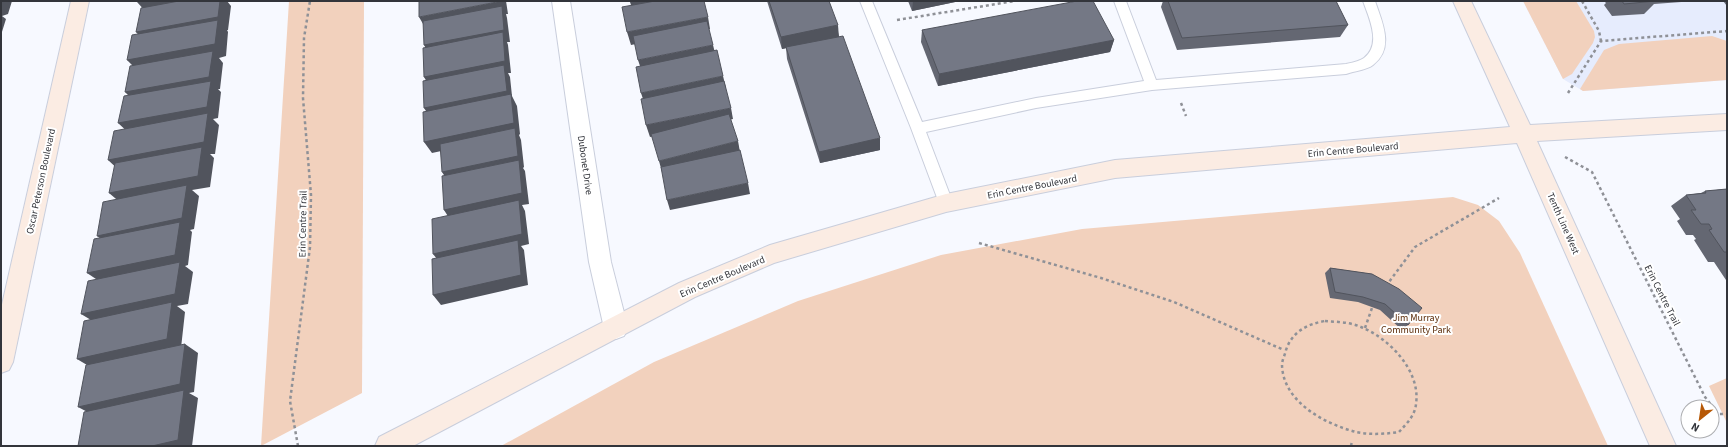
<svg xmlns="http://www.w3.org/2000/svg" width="1728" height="447" viewBox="0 0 1728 447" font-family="'Source Sans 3',sans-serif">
<rect width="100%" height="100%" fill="#f7f9ff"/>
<polygon fill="#e6ecfd" points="1523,1 1727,1 1727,80 1583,91 1563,79"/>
<g fill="#f2d1bd">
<polygon points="289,1 364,1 362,393 261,446"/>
<polygon points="1523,1 1576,1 1594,31 1595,37 1593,43 1572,74 1563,79"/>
<polygon points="1712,36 1727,41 1727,80 1583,91 1580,89 1604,50 1619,44"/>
<polygon points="1453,197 1478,205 1499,221 1520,253 1608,446 501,446 654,362 798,301 941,255 1082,229"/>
<polygon points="1727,378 1727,423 1709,386"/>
</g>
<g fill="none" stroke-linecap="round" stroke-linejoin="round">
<g stroke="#c9cedc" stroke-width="2">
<path id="lane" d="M860,1H872L922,122L1036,98L1144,81L1114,1H1126L1156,80L1346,64C1351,63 1360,61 1364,58C1382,44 1369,18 1363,1H1375C1382,22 1395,48 1373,65C1367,70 1354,71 1346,74L1152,90L1036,108L926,132L953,203L951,207L946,209L941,207L939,203L911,128Z"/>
</g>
<g stroke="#c9cedc" stroke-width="2">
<polygon id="street" points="552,1 570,1 611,262 628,328 624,336 616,339 608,336 604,328 589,262"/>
</g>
<g stroke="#c9cedc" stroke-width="2">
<g id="secondary">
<polygon points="71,1 89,1 13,362 9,370 1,373 1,309"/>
<polygon points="1453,1 1471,1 1530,125 1727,114 1727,130 1537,141 1676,446 1650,446 1517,143 1115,178 946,212 774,263 695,297 413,446 375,446 379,437 679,283 770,245 946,194 1115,160 1510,127"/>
</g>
</g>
<g stroke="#8f9197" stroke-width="2.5" stroke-dasharray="3 3" stroke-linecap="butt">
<polyline points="1582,1 1599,31 1601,41"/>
<polyline points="897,20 1015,1"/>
<polyline points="1568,93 1601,41 1727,31"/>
<polyline points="1181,103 1186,116"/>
<polyline points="1565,157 1592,172 1705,397 1718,414 1727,414"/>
<polyline points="979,243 1101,278 1174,302 1284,350"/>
<polyline points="1386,286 1415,247 1499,198"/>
<path d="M1325,321C1337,322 1350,322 1361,327C1389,338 1421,371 1416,404C1415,416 1406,424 1399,432C1385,434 1371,435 1356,432C1325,424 1283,402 1282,365C1282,360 1285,355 1286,350C1292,332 1307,324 1325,321Z"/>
<polyline points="1365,328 1373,305"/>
<polyline points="298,446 290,401 310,247 311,195 303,98 304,38 310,1"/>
<polyline points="1351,446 1352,441"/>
</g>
<use href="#lane" fill="#fff" fill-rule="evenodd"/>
<use href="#street" fill="#fff" fill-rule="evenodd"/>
<use href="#secondary" fill="#fbece3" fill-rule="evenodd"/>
</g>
<g fill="#646772">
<polygon points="767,1 829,1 839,36 880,150 820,163 787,59 786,48 782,49"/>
<polygon points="908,1 960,1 912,11"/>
<polygon points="1163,1 1336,1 1348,25 1340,37 1177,50 1161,7"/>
<polygon points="1604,1 1695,1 1654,4 1644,14 1612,16 1604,5 1606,3"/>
<polygon points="1723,1 1727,1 1727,6"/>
<polygon points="922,30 1114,40 1110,52 938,86 921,42"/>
<polygon points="1727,189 1727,280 1726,280 1714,262 1708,262 1694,240 1696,239 1693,235 1686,235 1677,221 1680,219 1671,206 1686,195 1701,193 1705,191"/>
<polygon points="1330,268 1372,274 1408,325 1402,330 1380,310 1358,302 1330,298 1325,273"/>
</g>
<g fill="#51545d">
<polygon points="1,1 12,1 8,14 2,16 6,19 1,35"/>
<polygon points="143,1 227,1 231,6 228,30 227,30 228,32 226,56 219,58 223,63 220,89 218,89 221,92 218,118 213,119 219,125 215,154 210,154 214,158 210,187 192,190 199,196 194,229 190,230 192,232 188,265 185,266 193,272 188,304 177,306 185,312 181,348 92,368 77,359 96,323 81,314 102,283 87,273 111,246 97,236 122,204 109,193 121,172 108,160 131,135 118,123 137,104 125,92 139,72 127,60 147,44 136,32 148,14 137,2"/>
<polygon points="502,1 506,1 508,14 506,14 507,18 510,42 507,42 508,45 511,73 508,73 510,77 512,96 517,106 520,134 519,135 521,140 524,167 523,168 525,171 529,204 522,205 525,211 529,244 521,246 524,250 528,285 441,305 433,295 441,264 433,254 451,221 444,210 449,183 442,172 516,135 432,153 424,142 432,120 424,108 431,89 424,77 431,57 424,45 426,29 419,17"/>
<polygon points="633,1 701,1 634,14 630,2"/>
<polygon points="913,1 960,1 912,11"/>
<polygon points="708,17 710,29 631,45 627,32"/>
<polygon points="838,25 839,38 782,49 781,37"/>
<polygon points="1114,40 1110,52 938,86 939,74"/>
<polygon points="713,45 716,57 642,72 638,60"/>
<polygon points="723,76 726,88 645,105 641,93"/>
<polygon points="731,108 733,119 650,137 646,125"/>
<polygon points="880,138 880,150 820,163 819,152"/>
<polygon points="738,141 740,152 662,172 659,161"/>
<polygon points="748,183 750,194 670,210 667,200"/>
<polygon points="185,344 198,353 194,392 189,393 198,398 192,446 152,446 78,407"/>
</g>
<g fill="#747885" stroke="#51545d">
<polygon points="179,1 220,1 218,17 136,32 141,8"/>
<polygon points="419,1 502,1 419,17"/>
<polygon points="655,1 704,1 708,17 627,32 622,7"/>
<polygon points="769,1 829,1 838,25 781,37"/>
<polygon points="1077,1 1093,1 1114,40 939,74 922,30"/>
<polygon points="1168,1 1336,1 1348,25 1182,38"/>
<polygon points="1622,1 1656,1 1624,4"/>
<polygon points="502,6 504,30 424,45 423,21"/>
<polygon points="218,20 215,44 127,60 132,35"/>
<polygon points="707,21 713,45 638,60 633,36"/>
<polygon points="503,32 505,61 424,77 423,48"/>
<polygon points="843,36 880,138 819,152 786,47"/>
<polygon points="717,50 723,76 641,93 636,67"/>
<polygon points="213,51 209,77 125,92 130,66"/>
<polygon points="504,65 507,91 424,108 423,81"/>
<polygon points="211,81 207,107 118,123 124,96"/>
<polygon points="724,81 731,108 646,125 641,99"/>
<polygon points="511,94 514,123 424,142 423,112"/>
<polygon points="208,113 204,142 108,160 114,131"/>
<polygon points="729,114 738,141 659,161 651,134"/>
<polygon points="515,128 518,156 442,172 440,144"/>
<polygon points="202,147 198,176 109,193 115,163"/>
<polygon points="740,150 748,183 667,200 661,167"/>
<polygon points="519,160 522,193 444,210 442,176"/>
<polygon points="187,185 182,218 97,236 103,202"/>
<polygon points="1727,189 1727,252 1724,252 1709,230 1712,229 1709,224 1701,224 1691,210 1696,210 1686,195 1706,193 1705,191"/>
<polygon points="519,200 522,234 433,254 432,219"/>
<polygon points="180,222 175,255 87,273 94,239"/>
<polygon points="518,240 521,275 433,295 432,259"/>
<polygon points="180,262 175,294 81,314 88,281"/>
<polygon points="1330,268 1372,274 1399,289 1422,308 1408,325 1385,304 1363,297 1335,292"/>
<polygon points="172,302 167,339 77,359 84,321"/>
<polygon points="185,344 180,384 78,407 86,365"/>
<polygon points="184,390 178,440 152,446 78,446 84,412"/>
</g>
<g text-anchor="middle" stroke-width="4" stroke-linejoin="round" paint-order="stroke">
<g font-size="10" fill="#33353b" stroke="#fff">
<text transform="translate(1353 149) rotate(-5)" y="4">Erin Centre Boulevard</text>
<text transform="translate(586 165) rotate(82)" y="4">Dubonet Drive</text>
<text transform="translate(40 181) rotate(-78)" y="4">Oscar Peterson Boulevard</text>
<text transform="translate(1032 186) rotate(-11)" y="4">Erin Centre Boulevard</text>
<text transform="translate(1564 223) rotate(66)" y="4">Tenth Line West</text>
<text transform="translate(302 224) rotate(-89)" y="4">Erin Centre Trail</text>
<text transform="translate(722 276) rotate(-23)" y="4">Erin Centre Boulevard</text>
<text transform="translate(1663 295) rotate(63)" y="4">Erin Centre Trail</text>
</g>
<g font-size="10" fill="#5b2c09" stroke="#fff">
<text x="1416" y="321">Jim Murray<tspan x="1416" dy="12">Community Park</tspan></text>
</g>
</g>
<rect width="1728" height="447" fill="none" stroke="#33353b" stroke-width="4"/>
<g transform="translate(1700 419) rotate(210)"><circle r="19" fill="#ffffff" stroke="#adaeb1"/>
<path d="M0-3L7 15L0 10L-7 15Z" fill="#b65806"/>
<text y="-6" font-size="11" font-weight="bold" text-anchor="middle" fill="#33353b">N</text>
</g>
</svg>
